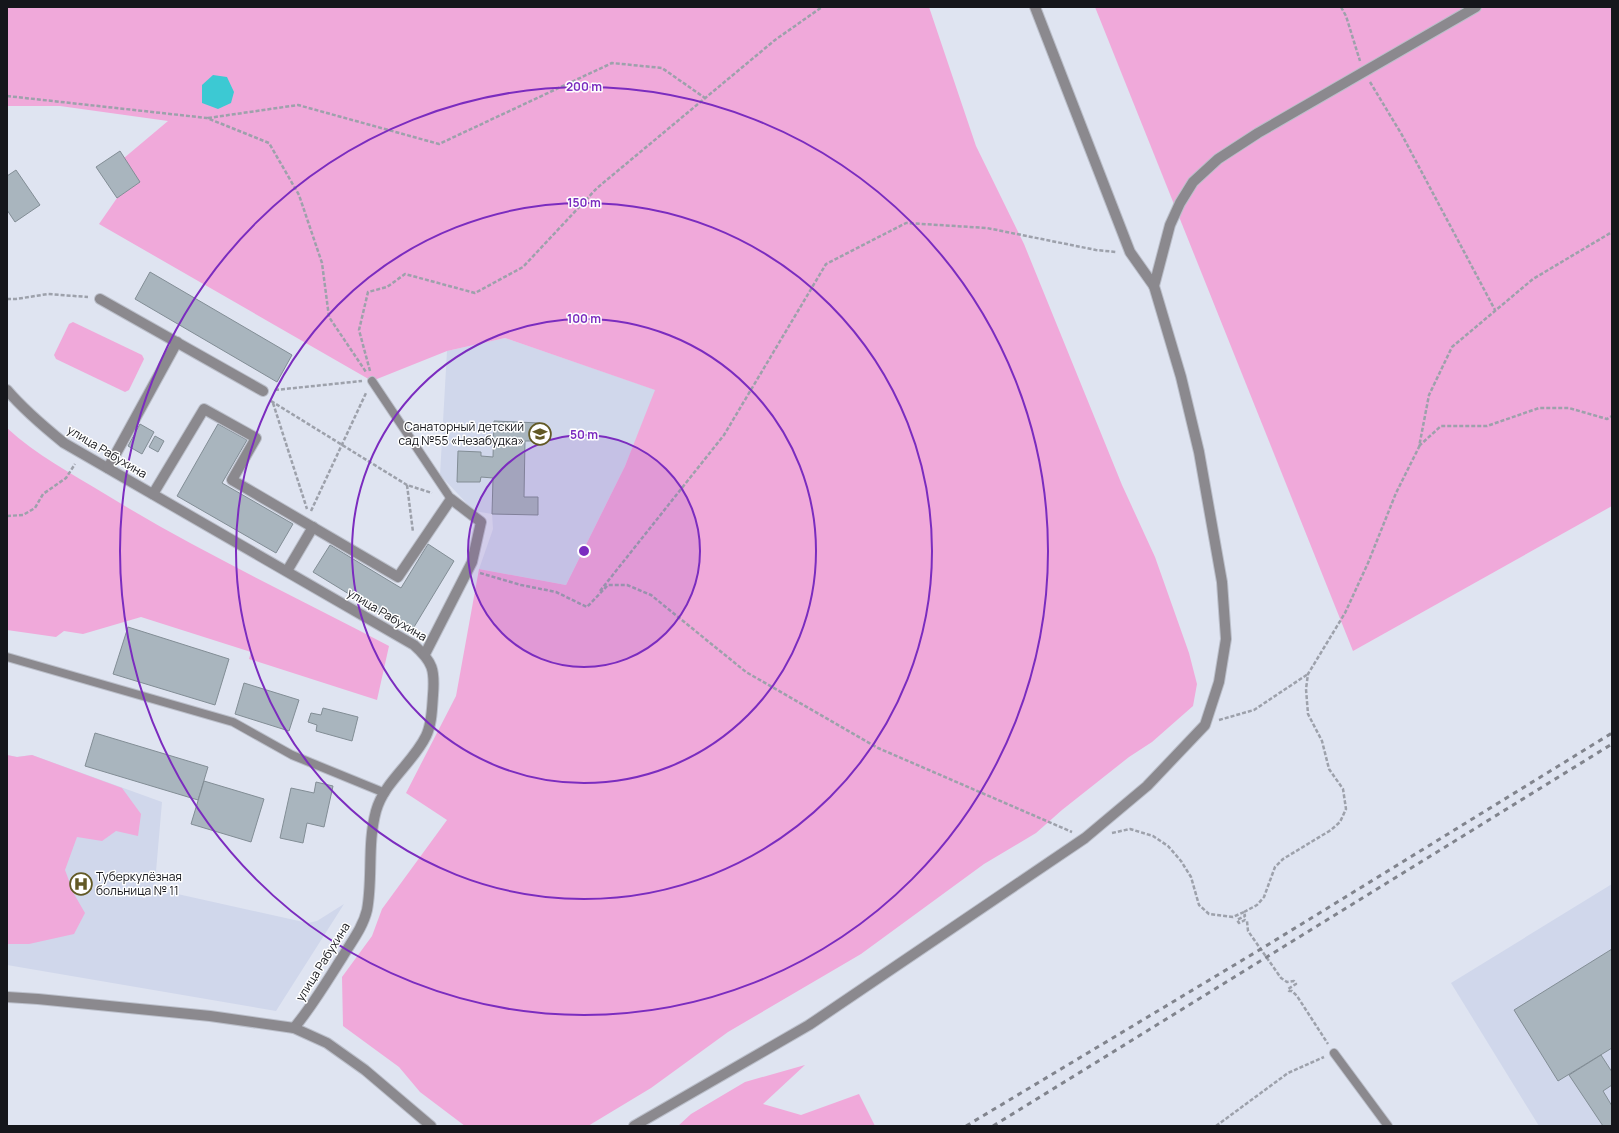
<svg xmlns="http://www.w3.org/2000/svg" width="1619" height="1133" viewBox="0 0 1619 1133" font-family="Manrope,sans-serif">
<rect width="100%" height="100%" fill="#dfe4f1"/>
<g fill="#d0d7eb">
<polygon points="505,338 656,390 625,466 566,585 479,569 493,529 492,514 474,511 440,475 447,351"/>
<polygon points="7,755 17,757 32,755 162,802 155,883 159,889 164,891 308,923 317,921 344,904 276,1011 7,965"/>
<polygon points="1612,884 1612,1126 1539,1126 1451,983"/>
</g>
<g fill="#f0a9da">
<polygon points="7,7 929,7 976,146 1024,244 1122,485 1155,557 1189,653 1197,684 1193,706 1152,742 1129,757 1062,810 1036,833 984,864 861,954 728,1032 651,1088 588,1126 465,1126 420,1092 399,1067 343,1026 342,977 372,936 382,909 447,820 406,793 456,696 479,569 566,585 625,466 655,390 505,338 447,351 372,381 99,224 117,198 140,182 124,158 168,121 60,106 7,106"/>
<polygon points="1095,7 1612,7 1612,506 1353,651"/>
<polygon points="73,322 142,355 144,359 129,390 125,392 56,359 54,355 69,324"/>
<path d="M7,428C36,455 71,473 105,494C196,550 294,596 389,646L377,700L249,659L251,652L141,617L83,634L64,631L56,637L7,630Z"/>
<polygon points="7,755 17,757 32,755 122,788 141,814 138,836 116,831 102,841 77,837 65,870 74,894 85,913 74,934 29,944 7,944"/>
<polygon points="805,1065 763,1104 801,1115 859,1094 875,1126 678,1126 691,1114 745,1082"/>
</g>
<polygon fill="#3cc9d3" points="213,75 227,77 234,92 231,103 218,109 202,103 202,85"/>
<g fill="#a9b5be" stroke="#828d95">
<polygon points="120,151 140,182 117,198 96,167"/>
<polygon points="16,170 40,205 15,222 7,210 7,176"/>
<polygon points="150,272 292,355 277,382 135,299"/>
<polygon points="494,421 540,423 540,441 525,441 524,497 538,497 538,515 492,514 493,478 481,477 480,482 457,482 458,451 481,452 481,456 493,457"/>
<polygon points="140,424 154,432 142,454 128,446"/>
<polygon points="218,424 247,440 222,483 293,524 276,553 177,496"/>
<polygon points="155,436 164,441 158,452 149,447"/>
<polygon points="428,544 454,561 411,632 313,572 330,545 401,588"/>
<polygon points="128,627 229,659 215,705 113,674"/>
<polygon points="244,683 299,700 289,731 235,714"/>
<polygon points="323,708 358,717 352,741 316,731 317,725 308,722 311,713 321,715"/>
<polygon points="95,733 208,767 198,800 85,766"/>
<polygon points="204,781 264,799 251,842 191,824"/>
<polygon points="316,782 333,786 324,827 307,823 303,843 280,838 291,788 314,793"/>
<polygon points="1612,949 1612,1048 1558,1081 1514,1010"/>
<polygon points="1601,1055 1612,1072 1612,1085 1603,1091 1612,1106 1612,1126 1603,1126 1569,1075"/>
</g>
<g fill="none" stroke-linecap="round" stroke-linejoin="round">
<g stroke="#bbbfca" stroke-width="10">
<g id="lane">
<polyline points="372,381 451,499"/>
<polyline points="7,657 233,722 292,755 385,793"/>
<polyline points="1334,1053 1388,1126"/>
</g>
</g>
<g stroke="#bbbfca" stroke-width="12">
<g id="street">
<polyline points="1035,7 1130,252 1154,286"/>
<polyline points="100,299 263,391"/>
<path d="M7,390C24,410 43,426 64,443L414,645C433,662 435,670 433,695C432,708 432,724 426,736C413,763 384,782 376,811C367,844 373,878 367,910C363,927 352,941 343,956C327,981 313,1005 294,1028"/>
<polyline points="108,468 177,342"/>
<polyline points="153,494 204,409 256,438 232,480 398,577 451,499 481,522 472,562 425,654"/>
<polyline points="287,571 313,527"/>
<polyline points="7,997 38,999 210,1016 294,1028 327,1043 365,1070 431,1126"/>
<polyline points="634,1126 809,1025 1085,838 1147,786 1205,725 1219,682 1226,639 1222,582 1199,452 1181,377 1154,286 1170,225 1180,203 1193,182 1218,159 1258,133 1476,7"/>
</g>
</g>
<g stroke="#9da1ab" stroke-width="2.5" stroke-dasharray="4 2" stroke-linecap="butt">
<polyline points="1341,7 1346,16 1360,61"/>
<polyline points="1370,82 1402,135 1495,310"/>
<polyline points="7,96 207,118 269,143 299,195 322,263 329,317 366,372"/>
<polyline points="208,118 298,105 439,144 612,63 662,68 705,98"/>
<polyline points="7,299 16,299 48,294 88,297"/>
<polyline points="370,371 359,330 368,292 387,287 405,274 475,293 523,267 597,188 775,40 822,7"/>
<polyline points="275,390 362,381"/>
<polyline points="271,401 407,485 432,493"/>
<polyline points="273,403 307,509"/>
<polyline points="1419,446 1441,426 1487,426 1539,408 1569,408 1607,419 1612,416"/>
<polyline points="407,485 413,532"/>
<polyline points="311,511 366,393"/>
<polyline points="7,516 23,515 35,508 43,494 66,478 75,464"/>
<polyline points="480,573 521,585 556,592 587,607 608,585 627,585 651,595 746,672 878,748 1072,832"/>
<polyline points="600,591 724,435 826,264 906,223 987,228 1096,250 1116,252"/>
<polyline points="1219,720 1254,710 1308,674"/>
<polyline points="1112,833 1130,829 1153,836 1168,846 1181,861 1191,877 1199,905 1209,914 1233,917 1244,912 1245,916 1237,920 1239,923 1245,920 1247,921 1248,931 1281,978 1287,982 1294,981 1296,984 1288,989 1289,991 1292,991 1297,996 1328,1044"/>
<polyline points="1244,912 1257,905 1264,897 1275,867 1283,859 1331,830 1340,822 1346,809 1343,789 1329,769 1322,741 1308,714 1306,689 1308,674 1345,613 1368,563 1396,493 1419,447 1429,395 1452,347 1533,279 1612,232"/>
<polyline points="1216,1126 1288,1073 1324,1057"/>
</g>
<use href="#lane" stroke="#8b898e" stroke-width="8"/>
<use href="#street" stroke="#8b898e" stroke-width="10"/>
<g stroke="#81848d" stroke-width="3" stroke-dasharray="5 5" stroke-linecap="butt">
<polyline points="966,1126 1261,949 1612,733"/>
<polyline points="993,1126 1612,744"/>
</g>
</g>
<circle cx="584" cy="551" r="116" fill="#7b2cbf" fill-opacity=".12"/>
<g fill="none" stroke="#7b2cbf" stroke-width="2">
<circle cx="584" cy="551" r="116"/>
<circle cx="584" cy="551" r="232"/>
<circle cx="584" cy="551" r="348"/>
<circle cx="584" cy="551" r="464"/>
</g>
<defs>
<g id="school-ring" transform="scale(1.15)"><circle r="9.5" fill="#fff" stroke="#625925" stroke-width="1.5"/><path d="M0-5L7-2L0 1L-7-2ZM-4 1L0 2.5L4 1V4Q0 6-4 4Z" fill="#625925"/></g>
<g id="hospital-ring" transform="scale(1.15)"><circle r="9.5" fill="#fff" stroke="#625925" stroke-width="1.5"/><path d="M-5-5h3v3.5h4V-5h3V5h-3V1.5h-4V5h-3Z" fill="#625925"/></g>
</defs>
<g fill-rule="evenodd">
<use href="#school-ring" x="540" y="434"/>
<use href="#hospital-ring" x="81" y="884"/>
</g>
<g text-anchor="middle" stroke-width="3" stroke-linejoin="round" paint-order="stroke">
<g font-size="12" fill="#15161b" stroke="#fff" text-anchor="end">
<text x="524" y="431">Санаторный детский<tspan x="524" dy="14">сад №55 «Незабудка»</tspan></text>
<text x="96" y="881" text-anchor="start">Туберкулёзная<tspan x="96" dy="14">больница № 11</tspan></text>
</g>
<g font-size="12" fill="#15161b" stroke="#fff">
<text transform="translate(107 452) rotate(31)" y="4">улица Рабухина</text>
<text transform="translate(387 615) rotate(31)" y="4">улица Рабухина</text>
<text transform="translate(323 962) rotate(-58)" y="4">улица Рабухина</text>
</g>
</g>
<circle cx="584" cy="551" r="6" fill="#7b2cbf" stroke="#fff" stroke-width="2"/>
<g font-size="12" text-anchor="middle" font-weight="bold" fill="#7b2cbf" stroke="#fff" stroke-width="3" stroke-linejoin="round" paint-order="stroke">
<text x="584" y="91">200 m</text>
<text x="584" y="207">150 m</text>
<text x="584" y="323">100 m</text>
<text x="584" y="439">50 m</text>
</g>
<rect width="1619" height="1133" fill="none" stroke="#15161b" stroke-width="16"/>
</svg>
